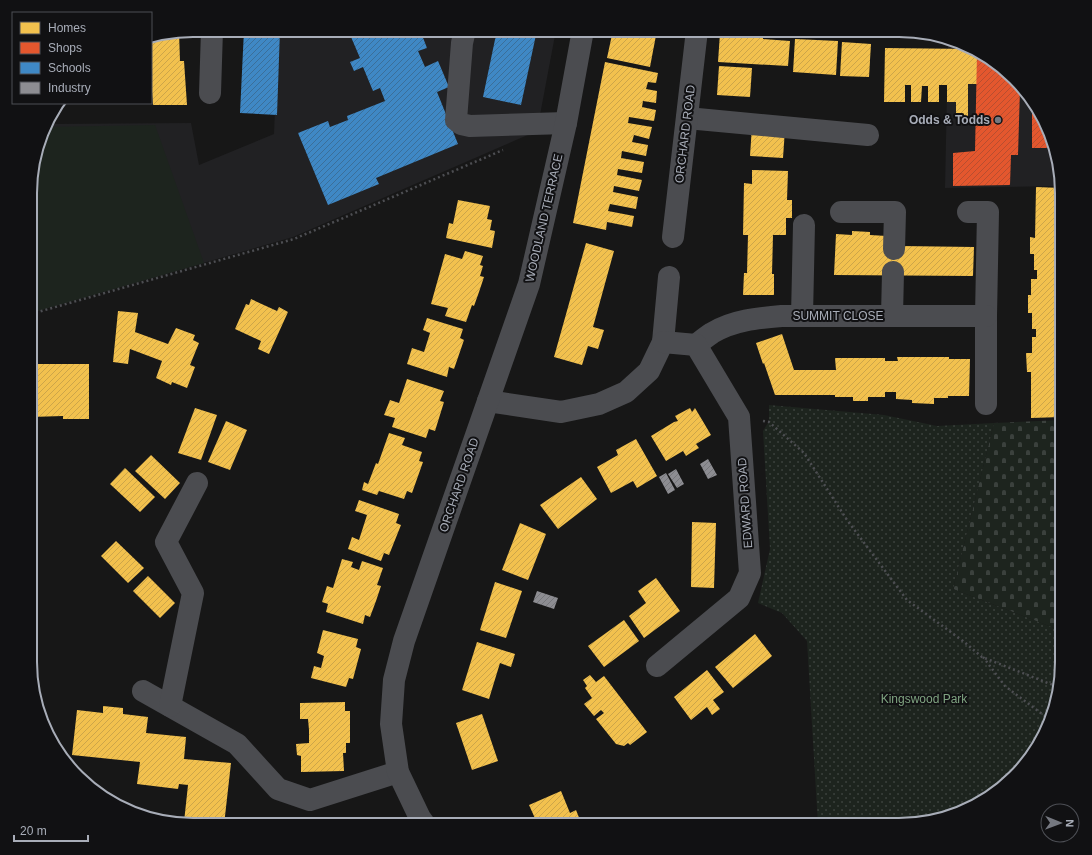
<svg xmlns="http://www.w3.org/2000/svg" width="1092" height="855" viewBox="0 0 1092 855" font-family="Arial,sans-serif">
<defs>
<pattern id="cemetery-stones" width="16" height="16" patternUnits="userSpaceOnUse"><rect width="16" height="16" fill="#1d241e"/><path d="M2 7V4a2 2 0 0 1 4 0v3zM10 15v-3a2 2 0 0 1 4 0v3z" fill="#3b413d"/></pattern>
<pattern id="park-dots" width="8" height="8" patternUnits="userSpaceOnUse"><rect width="8" height="8" fill="#1d241e"/><path d="M2 2h.1M6 6h.1" fill="none" stroke="#3b413d" stroke-width="1.8" stroke-linecap="round"/></pattern>
<pattern id="homes-hatch" width="6" height="6" patternUnits="userSpaceOnUse"><rect width="6" height="6" fill="#f2c14e"/><path d="M-1 1l2-2M0 6l6-6M5 7l2-2" fill="none" stroke="#cca549"/></pattern>
<pattern id="shops-hatch" width="6" height="6" patternUnits="userSpaceOnUse"><rect width="6" height="6" fill="#e4572e"/><path d="M-1 1l2-2M0 6l6-6M5 7l2-2" fill="none" stroke="#b84e30"/></pattern>
<pattern id="schools-hatch" width="6" height="6" patternUnits="userSpaceOnUse"><rect width="6" height="6" fill="#3f88c5"/><path d="M-1 1l2-2M0 6l6-6M5 7l2-2" fill="none" stroke="#3b6f9a"/></pattern>
<pattern id="industry-hatch" width="6" height="6" patternUnits="userSpaceOnUse"><rect width="6" height="6" fill="#8d8d92"/><path d="M-1 1l2-2M0 6l6-6M5 7l2-2" fill="none" stroke="#76777b"/></pattern>
</defs>
<rect width="100%" height="100%" fill="#171717"/>
<g fill="#212123">
<polygon points="278,30 556,30 537,131 293,237 31,313 31,172 48,124 191,123 199,165 274,134"/>
<polygon points="948,44 966,46 1007,71 1045,121 1060,186 945,188"/>
</g>
<polygon fill="#1d241e" points="155,125 204,263 31,313 31,172 47,127"/>
<polygon fill="url(#cemetery-stones)" points="1062,420 1062,631 953,589 994,423"/>
<polygon fill="url(#park-dots)" points="769,405 884,415 937,426 994,423 953,589 1062,631 1062,673 1049,724 1021,770 961,812 899,825 818,825 807,641 782,613 758,603 770,549 763,431 769,421"/>
<g fill="url(#homes-hatch)">
<polygon points="613,30 657,30 650,67 607,58"/>
<polygon points="179,32 180,61 184,61 187,105 153,105 152,92 151,92 151,37"/>
<polygon points="720,33 763,36 763,39 790,41 788,66 718,62"/>
<polygon points="795,39 838,41 836,75 793,72"/>
<polygon points="842,42 871,44 869,77 840,76"/>
<polygon points="885,48 971,49 977,53 977,84 968,84 968,125 956,124 956,102 947,102 947,85 939,85 939,102 928,102 928,86 922,86 921,102 911,102 911,85 905,85 905,102 884,102"/>
<polygon points="605,62 658,73 656,83 648,82 646,89 657,91 656,103 643,101 642,107 656,110 654,121 629,117 628,123 652,127 649,139 634,135 632,142 648,145 646,156 622,151 621,158 644,162 642,173 618,169 617,175 642,180 639,191 614,186 613,192 638,197 636,209 610,204 608,211 634,216 632,227 607,222 606,230 573,223"/>
<polygon points="719,66 752,68 750,97 717,95"/>
<polygon points="752,126 785,129 783,158 750,156"/>
<polygon points="752,170 788,171 787,200 792,200 792,218 786,218 786,235 773,235 772,274 774,274 774,295 743,295 744,273 747,273 748,235 743,235 744,183 752,184"/>
<polygon points="1036,187 1061,188 1062,193 1062,417 1031,418 1031,372 1027,372 1026,353 1032,353 1032,337 1036,337 1036,329 1032,329 1032,313 1028,313 1028,295 1031,295 1031,279 1037,279 1037,270 1034,270 1034,254 1030,254 1030,237 1035,238"/>
<polygon points="458,200 490,206 487,219 492,220 490,230 495,231 492,248 446,238 449,223 453,224"/>
<polygon points="852,231 870,232 870,235 887,236 901,246 974,247 973,276 834,275 836,234 852,235"/>
<polygon points="586,243 614,251 593,327 604,330 598,349 588,346 582,365 554,357"/>
<polygon points="465,251 483,256 480,265 483,266 480,276 484,277 479,292 474,306 472,305 466,322 445,316 448,308 431,304 445,254 462,259"/>
<polygon points="251,299 277,311 279,307 288,312 269,354 258,349 261,341 235,329 246,304 249,305"/>
<polygon points="118,311 138,313 135,332 168,344 176,328 195,335 193,340 199,343 190,365 195,367 187,388 172,382 171,385 156,378 162,361 130,349 128,364 113,362"/>
<polygon points="427,318 463,329 460,338 464,340 454,369 449,367 447,377 407,364 412,348 424,352 430,333 423,330"/>
<polygon points="782,334 794,370 836,370 835,358 885,358 885,361 898,361 897,357 949,357 949,359 970,359 969,396 948,396 948,398 934,398 934,404 912,403 912,400 896,399 896,392 885,392 885,397 868,397 868,401 853,401 853,397 835,397 835,395 775,395 764,363 763,364 756,343"/>
<polygon points="31,364 89,364 89,419 63,419 63,416 31,417"/>
<polygon points="407,379 444,391 440,401 444,402 435,431 429,429 426,438 392,427 395,418 384,415 390,400 399,403"/>
<polygon points="195,408 217,415 201,460 178,453"/>
<polygon points="690,408 692,412 695,408 711,435 696,444 699,448 692,452 686,456 683,451 666,461 651,436 674,422 678,421 675,416"/>
<polygon points="226,421 247,430 230,470 208,462"/>
<polygon points="389,433 405,438 402,445 422,452 419,461 423,462 412,493 407,491 404,499 379,491 377,495 362,490 364,482 368,484 376,463 378,464"/>
<polygon points="636,439 657,476 637,488 633,481 611,493 597,467 618,455 616,450"/>
<polygon points="151,455 180,483 165,499 135,471"/>
<polygon points="125,468 155,497 140,512 110,484"/>
<polygon points="581,477 597,499 558,529 540,505"/>
<polygon points="359,500 399,514 396,523 401,525 389,555 384,553 381,561 348,549 352,537 359,540 367,515 355,511"/>
<polygon points="692,522 716,523 714,588 691,587"/>
<polygon points="520,523 546,534 528,580 502,570"/>
<polygon points="116,541 144,568 128,583 101,556"/>
<polygon points="342,559 353,562 351,567 359,570 362,561 383,568 377,585 381,586 376,601 370,617 365,615 363,624 326,612 328,604 322,602 327,586 333,588"/>
<polygon points="148,576 175,603 160,618 133,591"/>
<polygon points="656,578 680,611 644,638 629,616 646,603 638,591"/>
<polygon points="495,582 522,591 506,638 480,630"/>
<polygon points="624,620 639,641 604,667 588,646"/>
<polygon points="323,630 358,639 356,647 361,649 353,679 349,678 346,687 311,678 314,666 321,668 324,656 317,653"/>
<polygon points="755,634 772,656 733,688 715,667"/>
<polygon points="477,642 515,654 511,667 500,663 489,699 462,690"/>
<polygon points="707,670 724,692 713,700 720,709 712,715 707,707 691,720 674,697"/>
<polygon points="590,675 596,682 604,676 647,732 630,745 628,743 624,746 616,744 596,719 604,713 601,710 594,716 584,704 592,698 585,688 587,686 583,680"/>
<polygon points="345,702 345,711 350,711 350,743 346,743 346,753 343,753 344,771 301,772 301,756 297,755 296,744 309,743 309,730 308,719 300,719 300,703"/>
<polygon points="103,706 123,708 123,714 148,717 146,733 186,737 184,759 231,763 224,825 209,825 184,822 188,785 179,784 178,789 137,784 140,762 72,755 77,710 103,713"/>
<polygon points="482,714 498,761 472,770 456,723"/>
<polygon points="561,791 570,813 576,810 582,825 538,825 529,805"/>
</g>
<g fill="url(#shops-hatch)">
<polygon points="977,53 1007,71 1020,89 1018,155 1011,155 1010,185 953,186 953,153 975,151"/>
<polygon points="1032,104 1045,121 1052,148 1032,148"/>
</g>
<g fill="url(#schools-hatch)">
<polygon points="244,30 280,30 277,115 240,113"/>
<polygon points="348,30 420,30 427,48 418,51 425,67 438,61 449,87 437,92 458,144 376,178 379,184 328,205 298,133 328,121 330,127 348,120 347,116 385,101 380,88 373,91 363,67 354,71 350,62 360,58"/>
<polygon points="497,30 537,30 521,105 483,97"/>
</g>
<g fill="url(#industry-hatch)">
<polygon points="708,459 717,475 708,479 700,464"/>
<polygon points="676,469 684,484 677,488 668,474"/>
<polygon points="666,473 675,490 668,494 659,477"/>
<polygon points="537,591 558,598 554,609 533,602"/>
</g>
<g fill="none" stroke-linecap="round" stroke-linejoin="round">
<g stroke="#4d4e52" stroke-width="2.5" stroke-dasharray="2 3" stroke-linecap="butt">
<polyline points="31,314 294,239 503,150"/>
<polyline points="763,421 769,422 804,453 847,520 907,600 963,641 982,657 1058,687"/>
<polyline points="983,657 1005,686 1050,720"/>
</g>
<g stroke="#4b4c50" stroke-width="22">
<polyline points="465,30 462,43 456,120 461,124 470,126 566,123"/>
<polyline points="210,93 212,30"/>
<polyline points="687,118 868,135"/>
<polyline points="841,212 895,212 894,249"/>
<polyline points="968,212 988,212 986,316 986,404"/>
<polyline points="673,237 697,30"/>
<polyline points="802,316 804,225"/>
<polyline points="892,316 893,272"/>
<path d="M696,345C701,341 706,337 712,333C733,320 758,318 782,316H986"/>
<polyline points="488,401 561,412 599,404 626,392 649,371 663,342 669,277"/>
<polyline points="657,666 739,598 750,573 739,417 696,345 663,342"/>
<polyline points="143,691 237,744 278,789 310,800 398,772"/>
<polyline points="170,706 193,593 166,542 197,483"/>
<polyline points="425,825 420,818 398,772 391,724 394,680 404,641 529,284 566,123 583,30"/>
</g>
</g>
<circle fill="#757880" stroke="#111113" stroke-width="1.5" cx="998" cy="120" r="4"/>
<g text-anchor="middle" stroke-width="4" stroke-linejoin="round" paint-order="stroke">
<g font-size="12" font-weight="bold" fill="#a8adb8" stroke="#111113" text-anchor="end">
<text x="990" y="124">Odds &amp; Todds</text>
</g>
<g font-size="12" fill="#a8adb8" stroke="#111113">
<text transform="translate(685 134) rotate(-83)" y="4">ORCHARD ROAD</text>
<text transform="translate(544 218) rotate(-77)" y="4">WOODLAND TERRACE</text>
<text x="838" y="320">SUMMIT CLOSE</text>
<text transform="translate(459 485) rotate(-71)" y="4">ORCHARD ROAD</text>
<text transform="translate(745 503) rotate(-94)" y="4">EDWARD ROAD</text>
</g>
<g font-size="12" fill="#7fa381" stroke="#111113">
<text x="924" y="703">Kingswood Park</text>
</g>
</g>
<path d="M0 0H1092V855H0ZM193 37H899A156 156 0 0 1 1055 193V662A156 156 0 0 1 899 818H193A156 156 0 0 1 37 662V193A156 156 0 0 1 193 37Z" fill="#111113" fill-rule="evenodd"/>
<path fill="none" stroke="#a8adb8" stroke-width="2" d="M193 37H899A156 156 0 0 1 1055 193V662A156 156 0 0 1 899 818H193A156 156 0 0 1 37 662V193A156 156 0 0 1 193 37Z"/>
<rect x="12" y="12" width="140" height="92" fill="#111113" stroke="#4d4f55"/>
<rect x="20" y="22" width="20" height="12" fill="#f2c14e" stroke="#4d4f55"/>
<text x="48" y="32" font-size="12" fill="#a8adb8">Homes</text>
<rect x="20" y="42" width="20" height="12" fill="#e4572e" stroke="#4d4f55"/>
<text x="48" y="52" font-size="12" fill="#a8adb8">Shops</text>
<rect x="20" y="62" width="20" height="12" fill="#3f88c5" stroke="#4d4f55"/>
<text x="48" y="72" font-size="12" fill="#a8adb8">Schools</text>
<rect x="20" y="82" width="20" height="12" fill="#8d8d92" stroke="#4d4f55"/>
<text x="48" y="92" font-size="12" fill="#a8adb8">Industry</text>
<g transform="translate(1060 823) rotate(91)"><circle r="19" fill="#111113" stroke="#4d4f55"/>
<path d="M0-3L7 15L0 10L-7 15Z" fill="#757880"/>
<text y="-6" font-size="11" font-weight="bold" text-anchor="middle" fill="#a8adb8">N</text>
</g>
<path d="M14 835v6h74v-6" fill="none" stroke="#a8adb8" stroke-width="2"/>
<text x="20" y="835" font-size="12" fill="#a8adb8" stroke="#111113" stroke-width="3" paint-order="stroke">20 m</text>
</svg>
